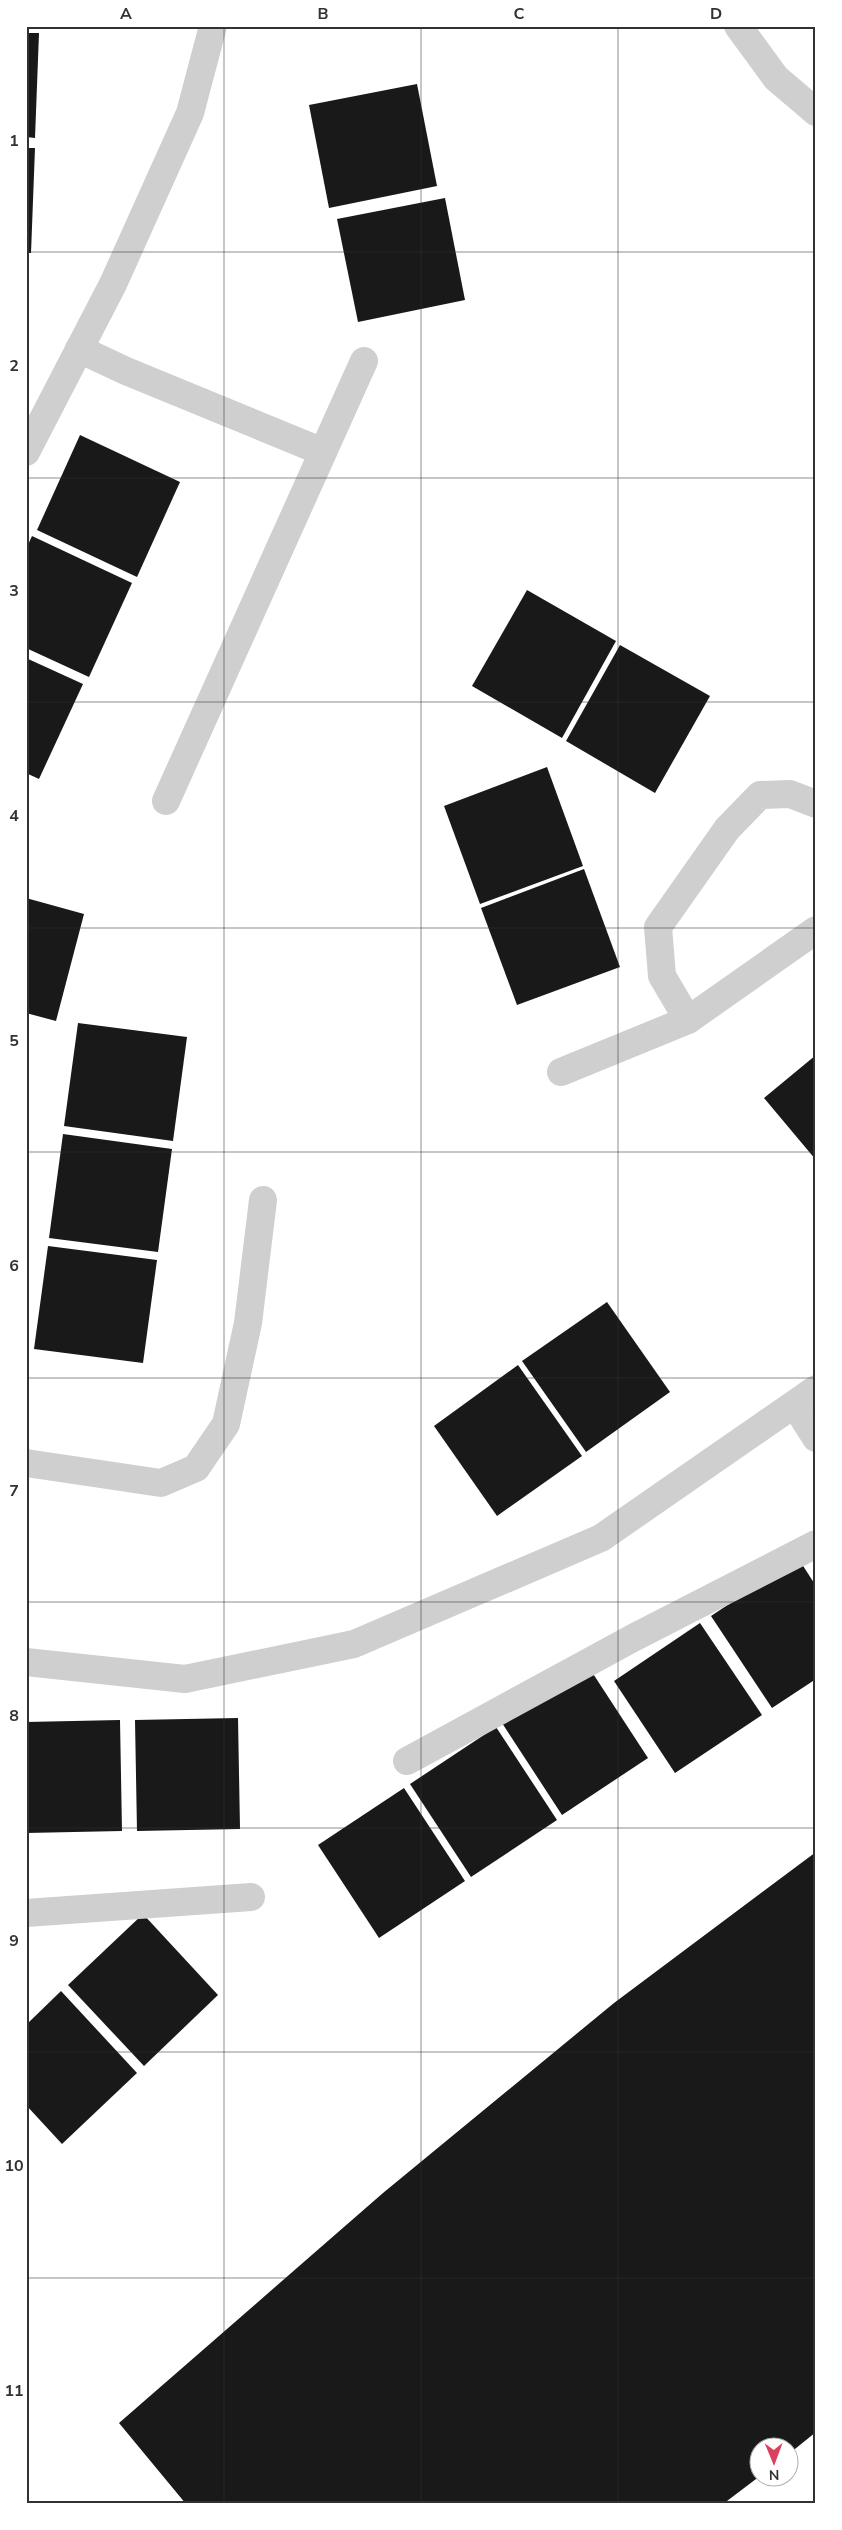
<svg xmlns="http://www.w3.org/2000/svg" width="842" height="2530" viewBox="0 0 842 2530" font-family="'Nunito Sans',sans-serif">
<rect width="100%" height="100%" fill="#fff"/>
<g fill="#191919">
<polygon points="26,33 39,33 35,138 26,137"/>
<polygon points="417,84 437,186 329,208 309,105"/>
<polygon points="26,148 35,148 31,253 26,253"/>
<polygon points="445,198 465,300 358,322 337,219"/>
<polygon points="80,435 180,482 137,577 37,530"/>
<polygon points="32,536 132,583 89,677 26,648 26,549"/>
<polygon points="527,590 616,641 562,738 472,686"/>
<polygon points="620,645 710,696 655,793 566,741"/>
<polygon points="26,658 83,684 39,779 26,773"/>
<polygon points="547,767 583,866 480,904 444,806"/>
<polygon points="584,869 620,967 517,1005 481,908"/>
<polygon points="26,898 84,914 56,1021 26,1013"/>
<polygon points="78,1023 187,1037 173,1141 64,1126"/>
<polygon points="816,1055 816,1160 764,1098"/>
<polygon points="63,1134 172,1149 158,1252 49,1238"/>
<polygon points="48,1246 157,1260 143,1363 34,1349"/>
<polygon points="607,1302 670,1392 586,1452 522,1361"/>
<polygon points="518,1365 582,1456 497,1516 434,1426"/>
<polygon points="798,1558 816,1586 816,1679 772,1708 711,1616"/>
<polygon points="700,1623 762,1715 675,1773 614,1681"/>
<polygon points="588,1666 648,1758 562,1815 502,1723"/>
<polygon points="238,1718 240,1829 137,1831 135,1720"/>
<polygon points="120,1720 122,1831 26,1833 26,1722"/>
<polygon points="496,1727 557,1820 471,1877 410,1784"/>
<polygon points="404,1788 465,1881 379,1938 318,1845"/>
<polygon points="816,1852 816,2432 790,2453 790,2448 760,2448 760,2476 723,2504 186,2504 119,2423 383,2193 614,2003"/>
<polygon points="143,1914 218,1995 144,2066 68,1985"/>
<polygon points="61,1991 137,2073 62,2144 26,2105 26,2025"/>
</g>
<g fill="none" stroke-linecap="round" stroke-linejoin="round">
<g stroke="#cfcfcf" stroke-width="28">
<polyline points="738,26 776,78 816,112"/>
<polyline points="79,349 126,371 323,452"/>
<polyline points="26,452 113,284 190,113 213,26"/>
<polyline points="166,801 364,361"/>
<polyline points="688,1020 662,976 658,927 727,829 760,795 790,794 816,804"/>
<polyline points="561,1072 688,1020 816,930"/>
<polyline points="795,1405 816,1438"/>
<polyline points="26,1463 161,1483 196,1468 226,1424 248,1323 263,1200"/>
<polyline points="26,1662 185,1679 354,1644 601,1538 816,1389"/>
<polyline points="407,1761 633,1638 816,1544"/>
<polyline points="26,1913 251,1897"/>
</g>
</g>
<path fill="none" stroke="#323232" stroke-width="1" stroke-opacity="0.55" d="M224,26V2504M421,26V2504M618,26V2504M26,252H816M26,478H816M26,702H816M26,928H816M26,1152H816M26,1378H816M26,1602H816M26,1828H816M26,2052H816M26,2278H816"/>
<rect width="842" height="2530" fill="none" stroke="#ffffff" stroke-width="55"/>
<g transform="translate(774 2462) rotate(179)"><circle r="24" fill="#ffffff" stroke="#adadad"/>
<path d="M0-4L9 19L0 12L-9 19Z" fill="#dd405c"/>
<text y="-8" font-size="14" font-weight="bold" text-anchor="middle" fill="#323232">N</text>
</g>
<rect x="28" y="28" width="786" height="2474" fill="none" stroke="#323232" stroke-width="2"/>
<g font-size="16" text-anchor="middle" font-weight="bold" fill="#323232">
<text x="126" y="19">A</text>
<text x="323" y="19">B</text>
<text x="519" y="19">C</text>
<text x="716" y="19">D</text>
<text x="14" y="146">1</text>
<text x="14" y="371">2</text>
<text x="14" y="596">3</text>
<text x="14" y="821">4</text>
<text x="14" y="1046">5</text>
<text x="14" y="1271">6</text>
<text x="14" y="1496">7</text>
<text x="14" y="1721">8</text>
<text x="14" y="1946">9</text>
<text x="14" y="2171">10</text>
<text x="14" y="2396">11</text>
</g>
</svg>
